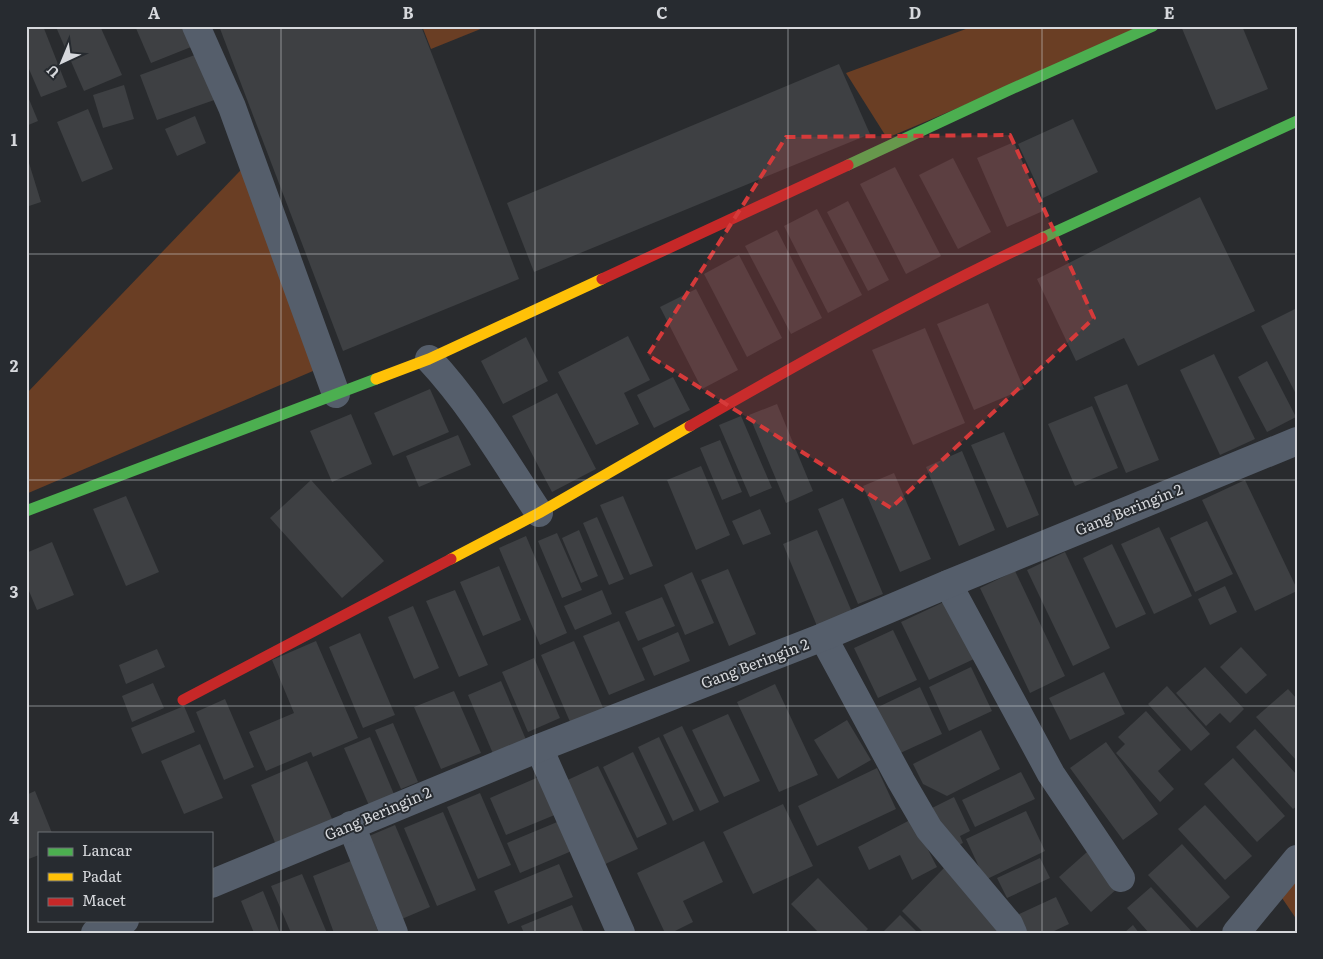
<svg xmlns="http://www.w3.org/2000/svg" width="1323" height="959" viewBox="0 0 1323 959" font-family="Literata,serif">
<rect width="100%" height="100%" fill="#292b2e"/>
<g fill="#6a3e24">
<polygon points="422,26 488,26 431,49"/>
<polygon points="974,26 1151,26 887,138 846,73"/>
<polygon points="259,151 334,362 26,494 26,394"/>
<polygon points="1297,877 1297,920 1280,895"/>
</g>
<g fill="#3e4043">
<polygon points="32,26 43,26 67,87 41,97 26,62 26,29"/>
<polygon points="59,26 100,26 122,75 84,91 56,27"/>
<polygon points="135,26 188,26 196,45 151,63"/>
<polygon points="219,26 421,26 519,279 343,351"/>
<polygon points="1181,26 1242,26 1268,89 1216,110"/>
<polygon points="203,52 220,98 157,120 140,75"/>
<polygon points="839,64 870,134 534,272 507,203"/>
<polygon points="124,85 134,119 103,128 93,95"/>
<polygon points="26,92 38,121 26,126"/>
<polygon points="88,109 113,169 82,182 57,122"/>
<polygon points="195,116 206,143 177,156 165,129"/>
<polygon points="1073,119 1098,172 1043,198 1018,144"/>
<polygon points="1014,142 1043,211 1007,227 977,158"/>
<polygon points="953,158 991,232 958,249 919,175"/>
<polygon points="29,163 41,202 26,207 26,164"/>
<polygon points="895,167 941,256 906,274 860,184"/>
<polygon points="1200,197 1255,311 1138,366 1124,338 1076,361 1037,279"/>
<polygon points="848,201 889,280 868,291 827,212"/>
<polygon points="817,209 862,295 828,313 784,226"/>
<polygon points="777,230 822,318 791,334 745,246"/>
<polygon points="739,255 782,338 747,357 704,274"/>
<polygon points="696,289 738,370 702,389 660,307"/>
<polygon points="988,303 1024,389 974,410 937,324"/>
<polygon points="1297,308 1297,396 1261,326"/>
<polygon points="925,328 965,423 913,445 872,350"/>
<polygon points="628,336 650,380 624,393 639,424 596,445 558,372"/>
<polygon points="526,337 548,381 503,404 481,361"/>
<polygon points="1214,354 1255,439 1220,455 1180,370"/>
<polygon points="1267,361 1296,417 1267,432 1238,377"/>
<polygon points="673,377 690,410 654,428 637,395"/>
<polygon points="1127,384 1159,460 1126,473 1094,397"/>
<polygon points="430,389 449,432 393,456 374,413"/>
<polygon points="557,393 596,469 552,492 512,416"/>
<polygon points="777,404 813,491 786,503 749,415"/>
<polygon points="1092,406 1118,468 1075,486 1048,424"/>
<polygon points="351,414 372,464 332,482 310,431"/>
<polygon points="741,416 772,488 750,497 719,425"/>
<polygon points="1004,432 1039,515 1007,528 971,445"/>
<polygon points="458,435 471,465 419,487 406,456"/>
<polygon points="720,440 742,492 722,500 700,448"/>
<polygon points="962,451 995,530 959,546 926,467"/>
<polygon points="701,466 730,535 696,550 667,480"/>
<polygon points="894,473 931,559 900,572 863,486"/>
<polygon points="311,480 384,561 342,598 270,518"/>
<polygon points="1245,480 1297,589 1297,591 1255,611 1202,500"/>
<polygon points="126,496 159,572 126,586 93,509"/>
<polygon points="623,496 653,566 630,575 600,505"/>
<polygon points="843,498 883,594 858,604 818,509"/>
<polygon points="760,509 771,534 743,545 732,521"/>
<polygon points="597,517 624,579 609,585 583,523"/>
<polygon points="1207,521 1233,574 1195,592 1170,538"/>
<polygon points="1159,527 1192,596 1154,614 1121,544"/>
<polygon points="579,530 598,576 581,583 562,538"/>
<polygon points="817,530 852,612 817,626 783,544"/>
<polygon points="557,533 582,590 562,598 538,541"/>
<polygon points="526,536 567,633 540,645 499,548"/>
<polygon points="52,542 74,595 37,610 26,584 26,553"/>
<polygon points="1112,544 1146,614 1116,628 1083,558"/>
<polygon points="1065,552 1110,648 1073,666 1027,570"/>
<polygon points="499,566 521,620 483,636 460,582"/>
<polygon points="728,569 756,634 729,646 701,580"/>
<polygon points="1015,571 1065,676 1030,693 980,588"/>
<polygon points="692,572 714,623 685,635 664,585"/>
<polygon points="1225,586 1237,612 1210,625 1198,599"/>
<polygon points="455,590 488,665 459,677 426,601"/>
<polygon points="602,590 612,614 575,630 564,606"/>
<polygon points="662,597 675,626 638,641 625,612"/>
<polygon points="946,601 974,659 929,680 901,622"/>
<polygon points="413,606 439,668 414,679 388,617"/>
<polygon points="619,621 645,680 609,695 583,636"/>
<polygon points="893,630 917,680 878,698 854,648"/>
<polygon points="678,632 690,661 654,676 642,648"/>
<polygon points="360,633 395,715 363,728 329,647"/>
<polygon points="316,641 358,738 313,757 311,752 266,771 249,732 294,713 272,660"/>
<polygon points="574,641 604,710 571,724 541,655"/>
<polygon points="1241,647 1267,675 1246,694 1220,667"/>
<polygon points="157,649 165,667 126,684 119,665"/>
<polygon points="534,658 560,718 528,732 502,672"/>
<polygon points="971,667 992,711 949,731 929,687"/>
<polygon points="1205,667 1244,709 1230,723 1220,713 1206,726 1176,693"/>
<polygon points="1104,672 1125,714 1070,740 1049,698"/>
<polygon points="501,681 527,742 494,756 468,695"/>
<polygon points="153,683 164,708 132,722 122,696"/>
<polygon points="775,684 818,775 779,792 737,702"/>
<polygon points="1167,686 1210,734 1191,751 1148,704"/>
<polygon points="920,687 942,734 896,755 874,709"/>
<polygon points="1288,689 1297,699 1297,761 1256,717"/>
<polygon points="454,691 481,753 441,769 414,707"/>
<polygon points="225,699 254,767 224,780 196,712"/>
<polygon points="184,706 195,732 142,754 131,728"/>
<polygon points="1146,711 1181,750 1158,771 1174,789 1160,802 1116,753 1125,744 1118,737"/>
<polygon points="728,714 760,781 724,797 692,730"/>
<polygon points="847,720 871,760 838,779 814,740"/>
<polygon points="393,723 418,782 401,789 375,730"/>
<polygon points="682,726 719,802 700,811 663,735"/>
<polygon points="1255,729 1297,775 1297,806 1293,809 1236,747"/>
<polygon points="981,730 1000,769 947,796 923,784 913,764"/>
<polygon points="370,737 396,799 371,810 344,748"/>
<polygon points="659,737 694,811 673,821 638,747"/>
<polygon points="1106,742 1158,814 1123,840 1070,768"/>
<polygon points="200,744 223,798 184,814 161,761"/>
<polygon points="633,752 667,824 637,838 603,767"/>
<polygon points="1233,758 1285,816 1257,842 1204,784"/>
<polygon points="307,761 336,828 279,852 251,785"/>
<polygon points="598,766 638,849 601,866 561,783"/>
<polygon points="877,768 896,809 817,846 798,806"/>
<polygon points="1021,772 1035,799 975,827 962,800"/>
<polygon points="541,776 557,814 506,835 490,798"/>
<polygon points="35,791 52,833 39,833 39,855 26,860 26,795"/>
<polygon points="480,793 511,865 478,879 447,807"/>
<polygon points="954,797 970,831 960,836 963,843 952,848 932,808"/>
<polygon points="783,804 813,866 753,894 723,832"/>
<polygon points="1205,805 1252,856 1225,880 1178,829"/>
<polygon points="1026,811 1045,851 985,880 966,839"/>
<polygon points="443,812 476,890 437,906 404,828"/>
<polygon points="912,819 937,867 912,880 900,855 869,870 858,847"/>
<polygon points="562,820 574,850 520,873 507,843"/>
<polygon points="395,825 430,907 397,921 362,839"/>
<polygon points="704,841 723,882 683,901 693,922 671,933 665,933 637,873"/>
<polygon points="1182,844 1230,897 1197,928 1148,875"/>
<polygon points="1087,852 1119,887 1091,912 1059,877"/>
<polygon points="1040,858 1050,878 1007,898 997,878"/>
<polygon points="351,861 378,931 372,933 334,933 313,876"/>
<polygon points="559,864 573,897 508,924 494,891"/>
<polygon points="944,868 1010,933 924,933 902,911"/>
<polygon points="302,874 327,933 291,933 271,886"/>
<polygon points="818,878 868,929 864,933 819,933 791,904"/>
<polygon points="1151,887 1193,933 1149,933 1127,908"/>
<polygon points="263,891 280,933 254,933 241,901"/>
<polygon points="1056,897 1069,924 1050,933 1023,933 1015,916"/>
<polygon points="572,905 584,933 524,933 521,926"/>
<polygon points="900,915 918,933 882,933"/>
<polygon points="1133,925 1139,933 1124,933"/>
</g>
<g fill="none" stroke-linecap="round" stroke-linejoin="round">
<g stroke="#555e6b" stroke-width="28">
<polyline points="196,26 232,107 336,394"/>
<path d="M429,359C472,405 504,460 539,513"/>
<polyline points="948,584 1051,774 1121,878"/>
<polyline points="823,637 901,781 929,829 1009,924 1013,933"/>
<polyline points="539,748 621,933"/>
<polyline points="351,825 394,933"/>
<polyline points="211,884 539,748 823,637 948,584 1297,441"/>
<polyline points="95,933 125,920"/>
<polyline points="1236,933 1297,859"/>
</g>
<g stroke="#4caf50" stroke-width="11">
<polyline points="848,165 1007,91 1153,26"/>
<polyline points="1042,238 1297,121"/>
<polyline points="26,511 376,379"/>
</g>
<g stroke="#ffc107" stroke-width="11">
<polyline points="376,379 429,359 602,279"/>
<polyline points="451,559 539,513 690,426"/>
</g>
<g stroke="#c62828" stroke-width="11">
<polyline points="602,279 848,165"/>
<path d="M690,426C805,360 921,294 1042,238"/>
<polyline points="183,700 451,559"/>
</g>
</g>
<path fill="#d63a3a" fill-opacity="0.2" stroke="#d63a3a" stroke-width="4" stroke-dasharray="10 6" stroke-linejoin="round" d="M1010,135L1094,318L891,508L648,355L786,137Z"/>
<path fill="none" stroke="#d6d8dc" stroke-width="1" stroke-opacity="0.55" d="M281,26V933M535,26V933M788,26V933M1042,26V933M26,254H1297M26,480H1297M26,706H1297"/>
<g text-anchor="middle" stroke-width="4" stroke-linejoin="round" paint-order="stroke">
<g font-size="15" fill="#d6d8dc" stroke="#272b30">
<text transform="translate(1129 510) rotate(-22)" y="5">Gang Beringin 2</text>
<text transform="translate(755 664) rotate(-21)" y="5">Gang Beringin 2</text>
<text transform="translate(378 814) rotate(-23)" y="5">Gang Beringin 2</text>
</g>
</g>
<rect width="1323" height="959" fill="none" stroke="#272b30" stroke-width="55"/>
<rect x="38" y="832" width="175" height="90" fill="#272b30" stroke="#6d7075"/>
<rect x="48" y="848" width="25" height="8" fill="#4caf50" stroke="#6d7075"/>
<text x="82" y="856" font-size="15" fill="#d6d8dc">Lancar</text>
<rect x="48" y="873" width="25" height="8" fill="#ffc107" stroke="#6d7075"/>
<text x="82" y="882" font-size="15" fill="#d6d8dc">Padat</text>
<rect x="48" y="898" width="25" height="8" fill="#c62828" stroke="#6d7075"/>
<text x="82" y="906" font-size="15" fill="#d6d8dc">Macet</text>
<g transform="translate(62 62) rotate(224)" stroke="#272b30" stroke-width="4" paint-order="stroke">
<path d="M0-4L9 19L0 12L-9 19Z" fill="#d6d8dc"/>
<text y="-8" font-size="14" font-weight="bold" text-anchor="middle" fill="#d6d8dc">U</text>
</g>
<rect x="28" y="28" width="1268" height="904" fill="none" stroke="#d6d8dc" stroke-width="2"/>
<g font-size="16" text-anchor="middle" font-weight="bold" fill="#d6d8dc">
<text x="154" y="19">A</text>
<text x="408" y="19">B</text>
<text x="662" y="19">C</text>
<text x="915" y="19">D</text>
<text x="1169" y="19">E</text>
<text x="14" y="146">1</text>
<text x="14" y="372">2</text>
<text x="14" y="598">3</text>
<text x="14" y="824">4</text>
</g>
</svg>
